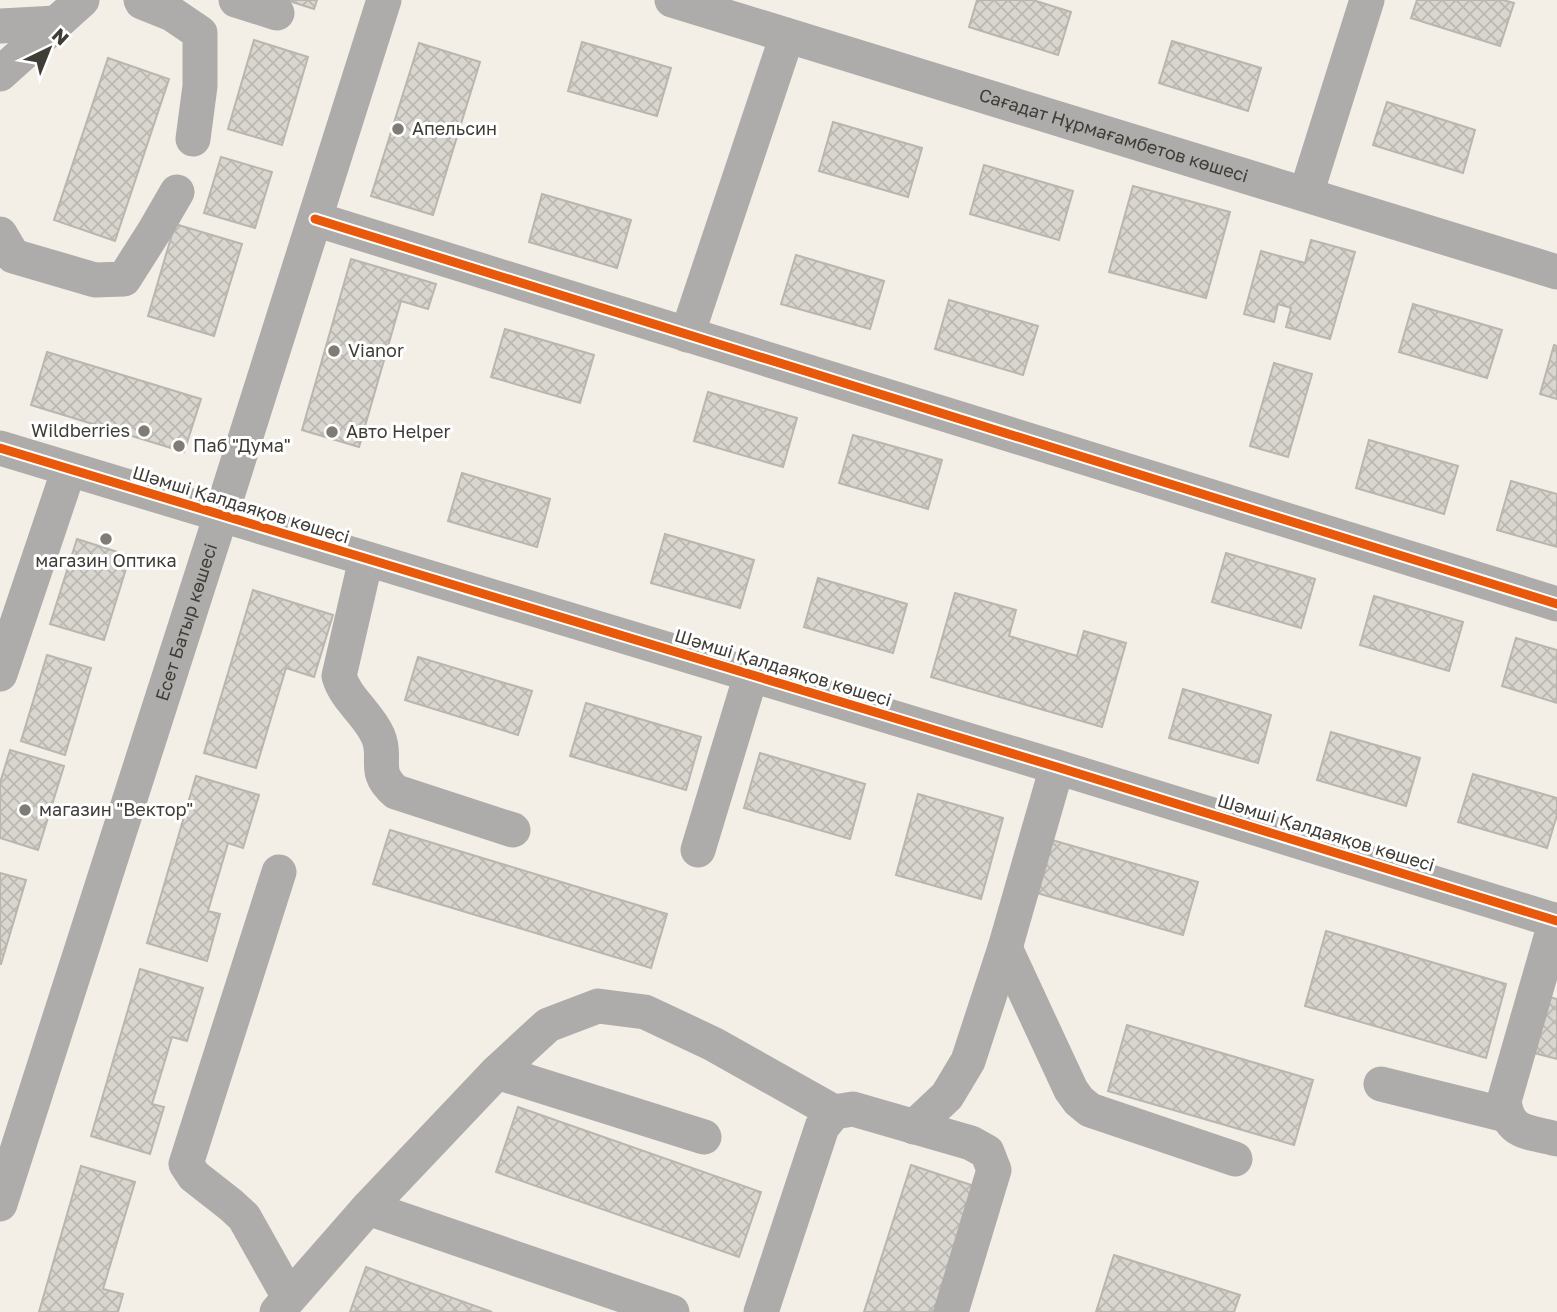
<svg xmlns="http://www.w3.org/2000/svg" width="1557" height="1312" viewBox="0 0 1557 1312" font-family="'Golos Text',sans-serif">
<defs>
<pattern id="building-cross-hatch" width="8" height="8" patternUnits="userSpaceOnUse" patternTransform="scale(1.75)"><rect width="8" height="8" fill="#d9d5cf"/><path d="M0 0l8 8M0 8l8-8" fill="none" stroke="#bbb8b2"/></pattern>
</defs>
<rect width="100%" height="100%" fill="#f3efe7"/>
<g fill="url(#building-cross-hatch)" stroke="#b9b5af" stroke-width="2">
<polygon points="286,0 317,0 314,9"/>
<polygon points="977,0 1033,0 1071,12 1058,55 969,27"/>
<polygon points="1417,0 1503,0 1514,3 1500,46 1411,18"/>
<polygon points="254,40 308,57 282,145 228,129"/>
<polygon points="1172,41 1261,68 1248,111 1159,83"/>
<polygon points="582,42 671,68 657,116 568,91"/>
<polygon points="419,43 480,62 433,215 371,196"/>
<polygon points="108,58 169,79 115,241 54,220"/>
<polygon points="1387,102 1475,130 1463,173 1373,145"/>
<polygon points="833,122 922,148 908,197 819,171"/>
<polygon points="221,157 272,172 255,228 204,213"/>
<polygon points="984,165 1073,191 1059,240 970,214"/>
<polygon points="1133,186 1230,212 1206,298 1109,272"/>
<polygon points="542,194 631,220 617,268 529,242"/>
<polygon points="175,224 242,244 214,336 148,316"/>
<polygon points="1311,240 1355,252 1330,339 1286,327 1291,308 1278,304 1274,322 1244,314 1261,251 1305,263"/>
<polygon points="796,255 884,281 870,329 781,304"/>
<polygon points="351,259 436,284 428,309 401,301 359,447 302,430"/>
<polygon points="949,300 1038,326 1023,375 935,349"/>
<polygon points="1413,304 1502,330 1487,378 1399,352"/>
<polygon points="505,329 594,355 580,403 491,377"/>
<polygon points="1554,345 1557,346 1557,399 1540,394"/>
<polygon points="47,352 201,399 184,452 31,405"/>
<polygon points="1274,363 1312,374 1288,457 1250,446"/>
<polygon points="708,392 797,418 783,467 694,441"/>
<polygon points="853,435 942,460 928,509 839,483"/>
<polygon points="1369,440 1458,466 1444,514 1356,488"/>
<polygon points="462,473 550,499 537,547 448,521"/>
<polygon points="1511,481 1557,494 1557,547 1497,530"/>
<polygon points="665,534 754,560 740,608 651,583"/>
<polygon points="77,539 130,556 104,640 50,624"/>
<polygon points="1226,553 1315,579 1301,628 1212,602"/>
<polygon points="818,578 907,604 893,653 804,627"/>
<polygon points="253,590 333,615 314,677 286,668 256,768 204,753"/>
<polygon points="955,593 1016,610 1009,636 1077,656 1084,631 1126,643 1102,727 931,677"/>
<polygon points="1374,596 1463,622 1449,671 1360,645"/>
<polygon points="1516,638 1557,650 1557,703 1502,686"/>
<polygon points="47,655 91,668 65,755 21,741"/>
<polygon points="418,657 532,691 518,735 405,700"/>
<polygon points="1183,689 1271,715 1258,763 1169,738"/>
<polygon points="586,703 701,737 686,790 570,756"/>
<polygon points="1331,732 1420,758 1406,806 1317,780"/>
<polygon points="10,750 64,766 38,850 0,838 0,783"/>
<polygon points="760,753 865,784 850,839 744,808"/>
<polygon points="1473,774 1557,798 1557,815 1547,848 1458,822"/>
<polygon points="196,776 259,795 243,848 228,843 208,911 220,914 207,961 147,943"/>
<polygon points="918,794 1003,818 981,899 896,875"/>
<polygon points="390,830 667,914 651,968 373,884"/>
<polygon points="1045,838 1198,882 1183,935 1030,891"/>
<polygon points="0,873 26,880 1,964 0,964"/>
<polygon points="1326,931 1506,984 1486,1058 1305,1006"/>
<polygon points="140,969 203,988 187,1041 172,1037 152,1104 164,1107 150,1154 91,1136"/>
<polygon points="1549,997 1557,999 1557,1059 1534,1053"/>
<polygon points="1127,1025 1313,1080 1294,1145 1108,1091"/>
<polygon points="518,1107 761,1192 739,1257 496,1172"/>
<polygon points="911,1165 974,1186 934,1312 864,1312"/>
<polygon points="81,1166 135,1182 103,1289 123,1294 118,1312 39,1312"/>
<polygon points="1114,1255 1240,1295 1234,1312 1096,1312"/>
<polygon points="366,1267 492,1312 350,1312"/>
</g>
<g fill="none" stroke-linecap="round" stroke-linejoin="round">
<g stroke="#aeacab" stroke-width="35">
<polyline points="141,0 142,2 172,14 200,33 200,86 193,139"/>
<polyline points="236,0 277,13"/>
<path id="s1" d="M672,0L1557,272"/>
<polyline points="0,26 56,23"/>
<polyline points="0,74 82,0"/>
<polyline points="1306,194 1367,0"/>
<polyline points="315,219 1557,604"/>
<polyline points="0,234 13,256 95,280 124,279 155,230 177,192"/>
<polyline points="687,335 787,36"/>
<polyline points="0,448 1057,767 1557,921"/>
<path d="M366,559L339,676C346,700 368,713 378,736C388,759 371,771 396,792L513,830"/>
<polyline points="0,674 69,469"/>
<polyline points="698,850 751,675"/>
<polyline points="279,872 186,1164 194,1176 231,1205 244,1217 289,1297"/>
<path d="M1556,920L1504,1101C1509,1135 1528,1131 1557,1139"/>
<polyline points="1005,948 1071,1090 1079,1101 1090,1110 1235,1159"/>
<polyline points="497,1072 704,1137"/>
<polyline points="1381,1084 1506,1115"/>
<polyline points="914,1127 947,1096 968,1061 1005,948 1057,767"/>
<path id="s2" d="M0,1204L221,515L384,0"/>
<polyline points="368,1208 672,1312"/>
<polyline points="277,1312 368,1208 497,1072 548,1025 598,1006 645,1012 713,1044 834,1112 853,1109 971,1143 987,1152 994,1170 951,1312"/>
<polyline points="761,1312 822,1127 834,1112"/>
</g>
<g stroke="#fff" stroke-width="13">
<g id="cycleway">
<polyline points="315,219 1557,604"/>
<polyline points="0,448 1057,767 1557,921"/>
</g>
</g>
<use href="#cycleway" stroke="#e8590c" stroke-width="9"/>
</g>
<g fill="#7f7b75" stroke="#fff" stroke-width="2.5">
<circle cx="398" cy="129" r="7"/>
<circle cx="334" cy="351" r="7"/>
<circle cx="144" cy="431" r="7"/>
<circle cx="332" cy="432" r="7"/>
<circle cx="179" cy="446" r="7"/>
<circle cx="106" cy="539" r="7"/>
<circle cx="25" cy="810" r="7"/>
</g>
<g text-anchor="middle" stroke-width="6" stroke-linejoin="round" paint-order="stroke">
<g font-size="18" fill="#403d37" stroke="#fff" text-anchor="start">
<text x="412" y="135">Апельсин</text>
<text x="348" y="357">Vianor</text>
<text x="130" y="437" text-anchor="end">Wildberries</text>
<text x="346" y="438">Авто Helper</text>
<text x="193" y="452">Паб "Дума"</text>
<text x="106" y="567" text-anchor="middle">магазин Оптика</text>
<text x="39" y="816">магазин "Вектор"</text>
</g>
<g font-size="18" fill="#403d37" stroke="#fff">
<text dy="6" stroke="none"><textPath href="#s1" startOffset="462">Сағадат Нұрмағамбетов көшесі</textPath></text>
<text transform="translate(241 505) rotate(17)" y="6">Шәмші Қалдаяқов көшесі</text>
<text dy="6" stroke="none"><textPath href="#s2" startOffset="611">Есет Батыр көшесі</textPath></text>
<text transform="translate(783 668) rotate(17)" y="6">Шәмші Қалдаяқов көшесі</text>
<text transform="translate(1326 833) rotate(17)" y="6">Шәмші Қалдаяқов көшесі</text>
</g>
</g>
<g transform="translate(49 49) rotate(43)" stroke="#ffffff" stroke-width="5" paint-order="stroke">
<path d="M0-5L12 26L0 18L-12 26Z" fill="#403d37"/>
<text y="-10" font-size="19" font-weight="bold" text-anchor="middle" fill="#403d37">N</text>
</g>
</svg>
